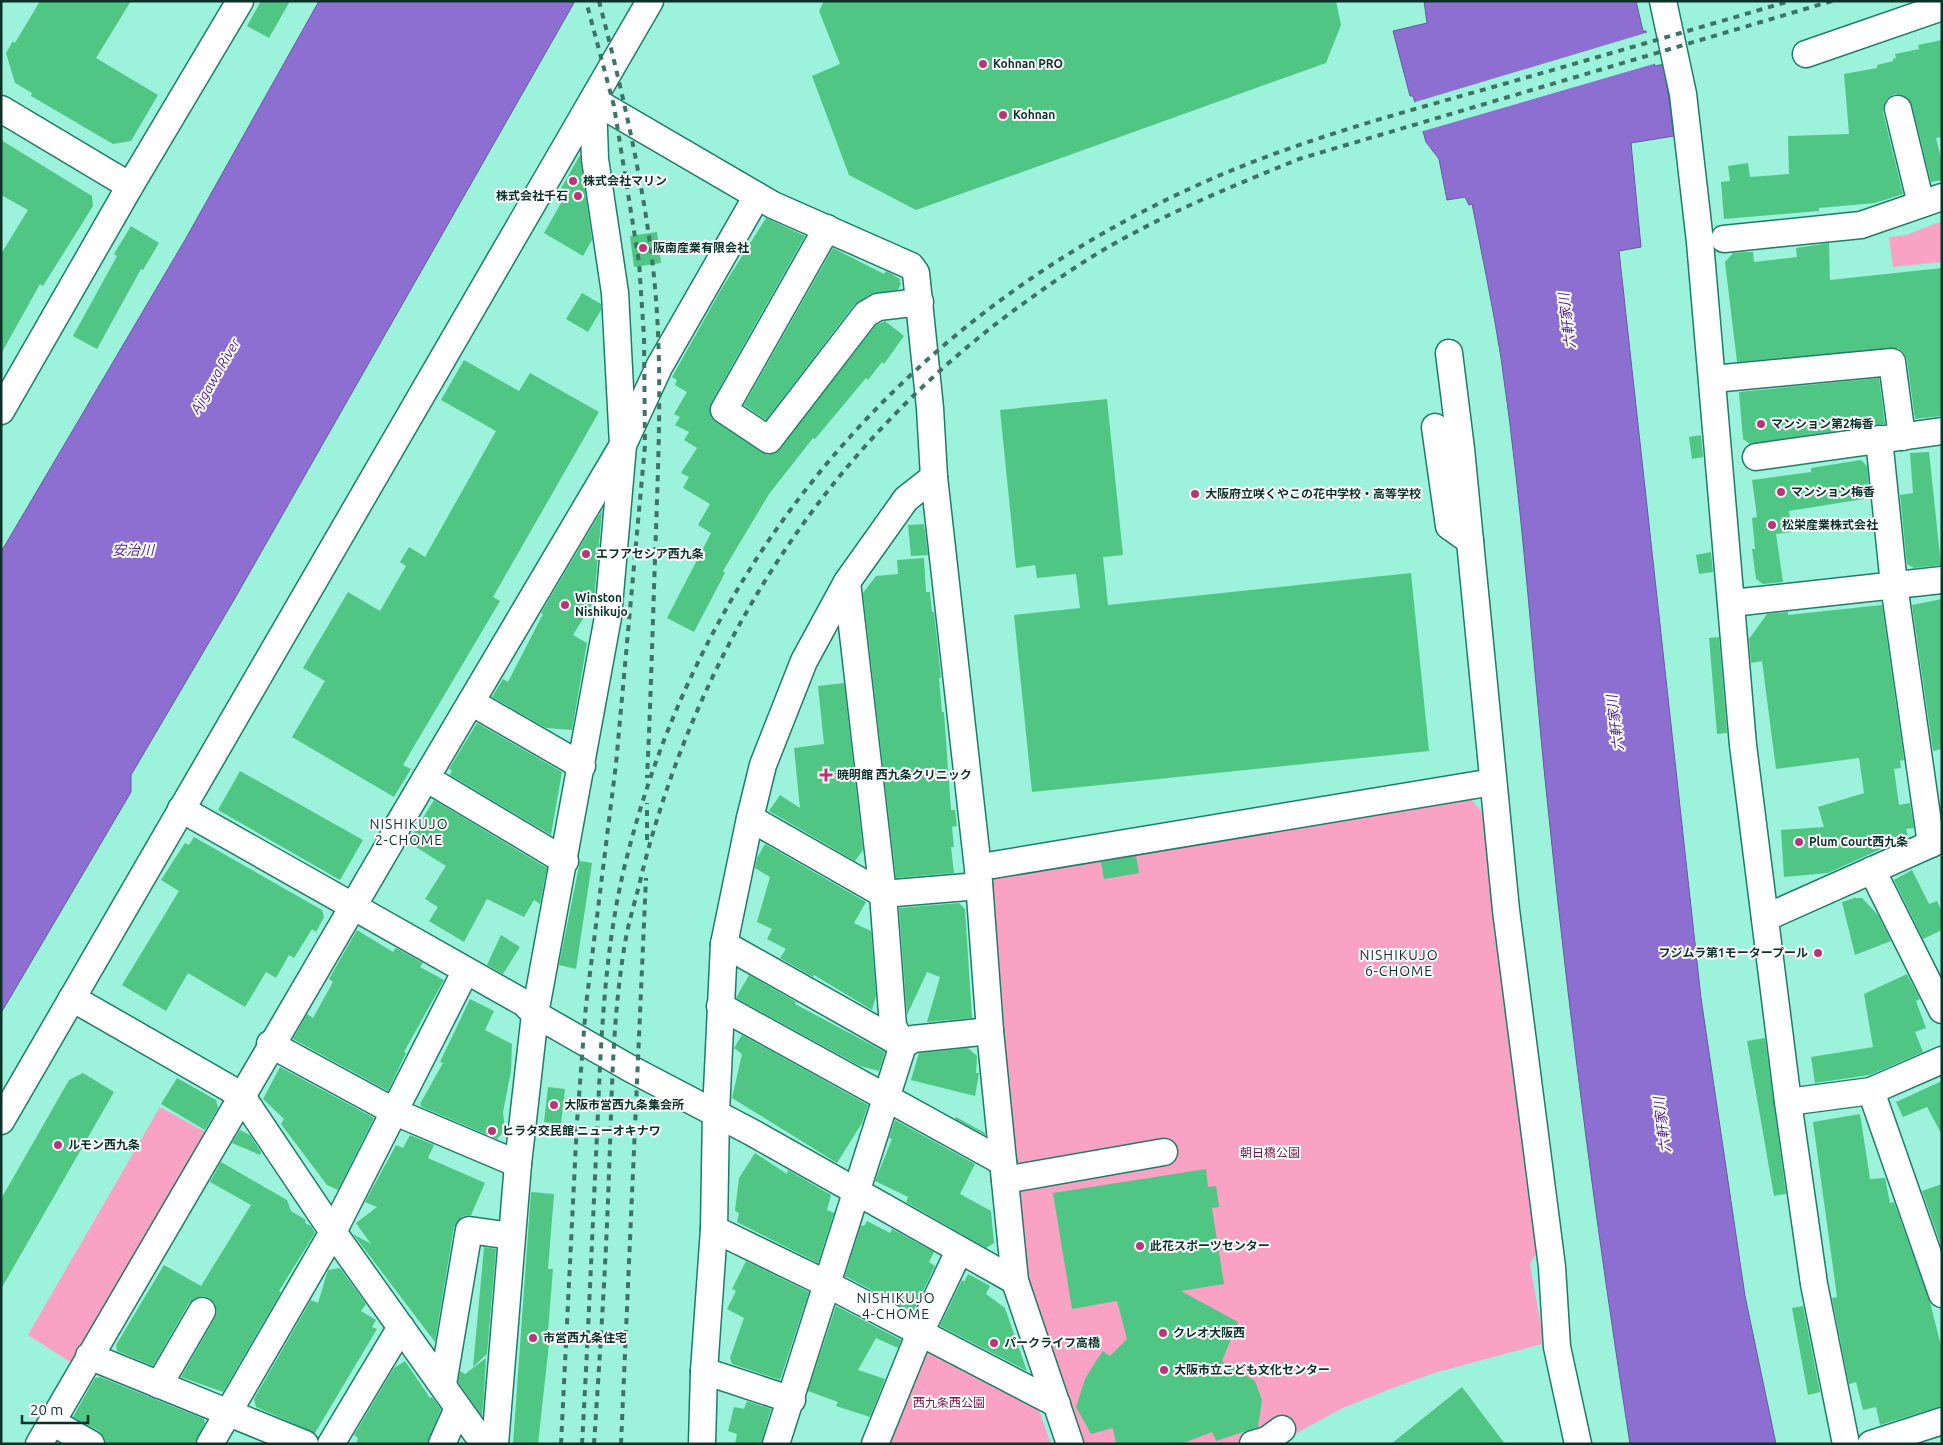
<svg xmlns="http://www.w3.org/2000/svg" width="1943" height="1445" viewBox="0 0 1943 1445" font-family="Ubuntu,'Noto Sans JP',sans-serif">
<rect width="100%" height="100%" fill="#9cf2db"/>
<g fill="#faa2c3">
<polygon points="1942,221 1942,262 1893,267 1889,237 1906,235"/>
<polygon points="1465,792 1488,819 1541,1246 1530,1264 1541,1325 1542,1344 1434,1373 1398,1386 1343,1408 1276,1444 1076,1444 1023,1284 989,879"/>
<polygon points="160,1107 209,1134 75,1365 28,1335"/>
<polygon points="934,1349 1036,1402 1051,1444 887,1444 926,1351"/>
</g>
<g fill="#8c6fd0" stroke="#655c9e">
<polygon points="319,1 575,1 235,598 131,775 131,792 1,1013 1,552 185,240"/>
<path d="M1424,1H1636L1643,31H1646L1655,66L1664,64L1674,136L1631,143L1641,247L1619,251L1701,998L1745,1296L1776,1444H1630C1598,1239 1571,1033 1550,827C1533,671 1524,514 1501,358C1493,307 1482,255 1472,204L1469,205L1465,197L1447,200L1439,159L1426,142L1413,96H1410L1393,31L1427,23Z"/>
</g>
<polygon fill="#9cf2db" points="1649,32 1657,63 1420,132 1412,103"/>
<g fill="#50c684">
<polygon points="40,1 131,1 96,58 158,95 131,141 113,144 31,96 32,93 15,83 6,53 13,41 15,43"/>
<polygon points="261,1 290,1 269,38 247,26"/>
<polygon points="824,1 1336,1 1341,25 1326,63 916,210 849,175 812,76 840,64 819,11"/>
<polygon points="1942,40 1942,137 1936,138 1942,162 1942,180 1931,182 1912,105 1908,98 1902,95 1895,94 1887,99 1884,105 1883,112 1903,194 1875,203 1819,208 1819,211 1724,219 1721,182 1730,181 1728,166 1748,163 1750,177 1789,174 1788,136 1849,134 1844,74 1877,68 1877,65 1893,61 1893,59 1896,58 1895,54 1919,49 1918,45"/>
<polygon points="1,140 92,196 93,206 43,286 40,284 1,354 1,254 28,210 1,195"/>
<polygon points="580,155 592,240 583,256 544,233 561,203 555,199"/>
<polygon points="766,218 805,236 711,403 711,417 716,422 761,452 768,455 775,453 876,325 885,321 904,336 884,364 882,362 868,380 866,378 815,439 813,438 769,494 723,571 725,573 694,632 667,618 711,533 698,525 710,504 683,488 689,477 681,473 697,448 684,440 689,432 675,425 680,417 674,414 687,392 675,385 677,380 672,377 722,288"/>
<polygon points="131,226 159,243 143,270 141,269 97,349 73,336 117,256 114,254"/>
<polygon points="657,232 661,263 634,267 630,236"/>
<polygon points="1829,243 1830,280 1942,268 1942,416 1915,419 1907,360 1904,353 1898,348 1737,362 1725,262 1733,253 1744,252 1753,252 1754,262 1797,257 1796,248"/>
<polygon points="833,248 884,274 886,271 892,274 901,280 899,282 901,283 898,290 871,294 854,305 766,420 744,405"/>
<polygon points="582,293 601,304 601,310 588,332 566,319"/>
<polygon points="464,360 519,391 530,373 599,412 493,597 500,601 403,765 411,769 394,797 292,737 325,681 303,668 348,592 380,611 406,566 400,562 409,547 425,557 496,431 441,400"/>
<polygon points="1879,378 1885,424 1836,429 1837,431 1750,444 1743,439 1739,392"/>
<polygon points="1107,399 1123,555 1103,557 1108,605 1411,573 1429,751 1032,792 1014,615 1080,608 1076,574 1037,578 1035,565 1016,568 1000,410"/>
<polygon points="1701,435 1703,457 1692,459 1689,437"/>
<polygon points="1929,452 1941,565 1914,568 1907,564 1900,495 1913,493 1910,453"/>
<polygon points="1861,460 1867,466 1870,498 1789,511 1792,532 1776,534 1783,582 1763,584 1756,579 1752,549 1755,549 1752,518 1757,517 1752,480 1811,472 1811,468"/>
<polygon points="602,510 594,601 573,635 587,643 572,730 546,728 492,697 503,679 508,682 543,614 541,613"/>
<polygon points="924,524 928,555 911,556 908,525"/>
<polygon points="1711,552 1713,572 1699,574 1696,555"/>
<polygon points="924,558 926,592 930,592 932,612 934,612 941,678 939,678 942,712 944,712 951,810 955,810 957,826 952,827 954,847 951,847 954,873 896,878 863,593 876,576 898,574 897,560"/>
<polygon points="1942,599 1942,749 1933,751 1912,605"/>
<polygon points="1882,605 1904,760 1900,761 1901,768 1894,769 1899,805 1910,803 1914,828 1906,829 1908,836 1901,840 1828,873 1784,877 1781,830 1824,827 1818,807 1864,793 1859,758 1776,769 1762,661 1751,663 1749,639 1767,614 1788,612 1788,615"/>
<polygon points="1719,637 1727,733 1717,734 1709,638"/>
<polygon points="844,683 863,850 855,861 769,811 780,795 800,808 794,748 824,744 818,686"/>
<polygon points="477,723 562,772 551,835 450,775 452,770 449,769"/>
<polygon points="240,771 363,840 340,880 218,810"/>
<polygon points="434,800 547,868 540,904 534,900 524,917 487,899 464,942 429,921 438,907 425,899 446,866 408,842"/>
<polygon points="194,837 322,910 324,917 316,932 312,929 294,958 289,955 276,978 266,972 245,1007 188,973 166,1011 122,985 179,891 161,880 185,843 189,845"/>
<polygon points="765,844 866,902 854,923 871,931 876,996 872,1010 814,975 813,977 780,958 786,949 767,939 772,929 757,922 770,877 755,868 757,858"/>
<polygon points="1136,856 1139,873 1104,879 1101,862"/>
<polygon points="580,861 592,863 576,969 559,965"/>
<polygon points="1912,870 1929,904 1937,901 1942,912 1942,930 1923,939 1894,880"/>
<polygon points="1854,898 1862,898 1878,915 1891,941 1855,955 1842,902"/>
<polygon points="959,903 965,909 972,1018 927,1022 940,977 927,972 907,1015 899,908"/>
<polygon points="357,930 393,952 396,948 423,963 420,967 444,980 404,1052 406,1053 388,1091 293,1039 307,1014 313,1018 333,982 329,979"/>
<polygon points="501,935 520,947 503,974 487,965"/>
<polygon points="1907,974 1920,999 1916,1001 1926,1028 1915,1032 1923,1052 1870,1075 1815,1083 1811,1057 1873,1047 1864,994"/>
<polygon points="749,975 796,1002 795,1004 885,1052 879,1071 860,1066 736,998"/>
<polygon points="470,999 494,1011 485,1030 512,1044 511,1071 503,1112 505,1130 497,1139 422,1107 420,1104 443,1063 440,1062"/>
<polygon points="742,1035 868,1105 862,1123 837,1163 732,1098 742,1054 734,1048"/>
<polygon points="1765,1038 1786,1194 1774,1196 1747,1041"/>
<polygon points="968,1048 977,1056 976,1073 979,1073 975,1096 911,1080 919,1053"/>
<polygon points="280,1067 374,1118 338,1190 327,1185 281,1124 284,1119 263,1099"/>
<polygon points="83,1073 114,1092 1,1289 1,1199 69,1080"/>
<polygon points="177,1078 216,1100 218,1108 205,1130 161,1104"/>
<polygon points="1942,1081 1942,1135 1927,1107 1903,1117 1896,1102"/>
<polygon points="548,1087 565,1089 561,1124 544,1122"/>
<polygon points="1860,1114 1870,1179 1885,1178 1890,1203 1894,1202 1930,1302 1942,1350 1942,1406 1880,1425 1876,1407 1863,1410 1856,1382 1849,1384 1832,1298 1837,1297 1813,1122"/>
<polygon points="956,1117 985,1133 985,1135 955,1119"/>
<polygon points="895,1120 975,1164 960,1194 991,1211 994,1243 986,1248 906,1202 908,1197 875,1181 892,1139 889,1138"/>
<polygon points="240,1130 250,1135 261,1152 260,1155 232,1143"/>
<polygon points="410,1135 434,1145 428,1158 485,1183 471,1215 463,1216 454,1227 435,1342 353,1234 371,1244 356,1223 377,1207 365,1202 396,1145 403,1148"/>
<polygon points="755,1153 787,1174 788,1170 831,1195 827,1210 834,1213 818,1263 737,1222 739,1213 735,1211 739,1178"/>
<polygon points="221,1162 287,1200 291,1211 306,1220 305,1223 311,1226 315,1233 279,1291 281,1292 223,1392 181,1377 215,1318 217,1312 215,1304 209,1298 203,1296 195,1298 189,1303 153,1366 117,1351 116,1345 164,1265 201,1286 251,1205 210,1182"/>
<polygon points="1206,1169 1208,1187 1216,1186 1219,1207 1212,1208 1224,1284 1181,1291 1238,1322 1222,1361 1255,1381 1262,1400 1258,1427 1216,1441 1212,1432 1181,1444 1116,1444 1113,1428 1091,1434 1076,1407 1085,1379 1096,1361 1103,1351 1110,1356 1127,1339 1117,1301 1072,1309 1053,1193"/>
<polygon points="1942,1184 1942,1248 1922,1191"/>
<polygon points="531,1192 554,1194 548,1269 553,1269 547,1344 549,1344 538,1444 513,1444"/>
<polygon points="867,1221 890,1233 892,1229 934,1252 929,1262 935,1266 913,1312 845,1276 861,1225 864,1226"/>
<polygon points="484,1247 496,1249 487,1354 473,1367"/>
<polygon points="746,1261 809,1292 780,1380 732,1364 730,1358 744,1318 727,1309 736,1291 732,1289"/>
<polygon points="340,1268 366,1304 361,1311 376,1320 372,1327 377,1329 315,1433 256,1407 254,1399 311,1300 318,1303 328,1270"/>
<polygon points="968,1274 990,1286 986,1294 1005,1308 1027,1371 940,1326 962,1280 964,1282"/>
<polygon points="836,1306 901,1340 898,1348 876,1338 858,1370 885,1379 870,1417 836,1406 838,1402 808,1391"/>
<polygon points="1803,1306 1820,1392 1808,1395 1792,1308"/>
<polygon points="486,1358 484,1395 482,1416 458,1382 460,1371 465,1374"/>
<polygon points="405,1361 430,1398 432,1397 441,1409 427,1444 356,1444 358,1438 354,1435 394,1368"/>
<polygon points="100,1377 204,1419 205,1423 195,1444 106,1444 104,1437 99,1431 73,1417 95,1378"/>
<polygon points="1462,1387 1505,1444 1391,1444"/>
<polygon points="747,1401 771,1409 761,1444 735,1444 737,1434 728,1431 734,1407 744,1409"/>
</g>
<g fill="none" stroke-linecap="round" stroke-linejoin="round">
<g stroke="#1f7c69" stroke-width="29">
<g id="minor">
<polyline points="1663,1 1683,94 1700,242 1743,745 1788,1102 1814,1284 1846,1444"/>
<polyline points="1806,54 1942,7"/>
<polyline points="593,100 773,205 911,266 916,273 930,408 934,477 978,869 990,1031 1015,1281 1070,1444"/>
<polyline points="1,109 130,186"/>
<polyline points="1898,109 1921,204"/>
<polyline points="827,228 724,410 769,440 866,314 878,307 920,302"/>
<polyline points="1724,239 1861,225 1942,197"/>
<polyline points="1449,353 1461,449 1506,910 1552,1267 1557,1347 1578,1444"/>
<polyline points="1713,379 1892,362 1902,437"/>
<polyline points="1,411 130,186 240,1"/>
<polyline points="1435,427 1449,526 1470,541"/>
<polyline points="1879,439 1894,585 1931,844"/>
<polyline points="1756,457 1942,431"/>
<polyline points="1732,603 1942,580"/>
<polyline points="471,702 582,766"/>
<polyline points="426,778 565,861"/>
<polyline points="181,809 524,1003 535,1014 631,1069 753,1133 1015,1281"/>
<polyline points="750,818 883,894 979,886"/>
<polyline points="993,865 1493,782"/>
<polyline points="1872,870 1942,1010"/>
<polyline points="1765,918 1942,839"/>
<polyline points="724,944 903,1045 913,1039 990,1031"/>
<polyline points="72,998 241,1095 333,1232 484,1444"/>
<polyline points="720,1006 1003,1162"/>
<polyline points="270,1044 395,1112 518,1164"/>
<polyline points="1871,1091 1942,1294"/>
<polyline points="1788,1102 1871,1091 1942,1060"/>
<polyline points="1,1121 650,1"/>
<polyline points="1005,1180 1164,1152"/>
<polyline points="714,1229 827,1284 1057,1404"/>
<polyline points="89,1356 305,1444"/>
<polyline points="704,1371 792,1400"/>
<polyline points="443,1384 469,1230 511,1236"/>
<polyline points="159,1385 202,1311"/>
<polyline points="52,1422 91,1444"/>
<polyline points="39,1444 393,838 394,832 623,445 659,367 757,196"/>
<polyline points="210,1444 333,1232 465,972"/>
<polyline points="331,1444 401,1327"/>
<polyline points="442,1444 458,1408"/>
<polyline points="495,1444 518,1164 535,1014 608,617 623,445 615,293 595,159 593,100"/>
<polyline points="702,1444 704,1371 714,1229 716,1112 724,944 750,818 763,765 804,661 847,582 906,499 934,477"/>
<polyline points="776,1444 903,1045 893,1026 883,894 847,582"/>
<polyline points="875,1444 920,1333 959,1251"/>
<polyline points="1253,1444 1267,1440 1282,1429"/>
<polyline points="1871,1444 1942,1421"/>
</g>
</g>
<use href="#minor" stroke="#fff" stroke-width="26"/>
<g stroke="#3d7467" stroke-width="4" stroke-dasharray="6 6" stroke-linecap="butt">
<path d="M599,1C621,86 641,171 652,259C663,348 659,440 656,530C653,613 651,695 647,778"/>
<polyline points="647,840 647,803"/>
<polyline points="561,1444 577,1122 586,1005 616,764 645,445 644,337 639,262 614,106 586,1"/>
<path d="M582,1444C588,1341 592,1238 597,1135C601,1040 604,941 629,849C709,543 921,306 1209,180C1300,140 1397,114 1493,87C1592,59 1691,30 1790,1"/>
<path d="M594,1444C600,1354 606,1263 609,1173C612,1096 612,1019 625,943C629,919 637,896 642,873C701,640 834,437 1031,298C1063,275 1097,252 1132,234C1185,205 1243,182 1299,159L1832,1"/>
<polyline points="621,1444 646,878"/>
</g>
</g>
<g fill="#bb3475" stroke="#fff" stroke-width="2">
<circle cx="983" cy="64" r="5"/>
<circle cx="1003" cy="115" r="5"/>
<circle cx="573" cy="181" r="5"/>
<circle cx="578" cy="196" r="5"/>
<circle cx="643" cy="248" r="5"/>
<circle cx="1761" cy="424" r="5"/>
<circle cx="1781" cy="492" r="5"/>
<circle cx="1195" cy="494" r="5"/>
<circle cx="1772" cy="525" r="5"/>
<circle cx="586" cy="554" r="5"/>
<circle cx="565" cy="605" r="5"/>
<path d="M823.5 767.5h5v5h5v5h-5v5h-5v-5h-5v-5h5z"/>
<circle cx="1799" cy="842" r="5"/>
<circle cx="1818" cy="953" r="5"/>
<circle cx="554" cy="1105" r="5"/>
<circle cx="492" cy="1131" r="5"/>
<circle cx="58" cy="1145" r="5"/>
<circle cx="1140" cy="1246" r="5"/>
<circle cx="1163" cy="1333" r="5"/>
<circle cx="533" cy="1338" r="5"/>
<circle cx="994" cy="1343" r="5"/>
<circle cx="1164" cy="1370" r="5"/>
</g>
<g text-anchor="middle" stroke-width="4" stroke-linejoin="round" paint-order="stroke">
<g font-size="12" font-weight="bold" fill="#0b3129" stroke="#fff" text-anchor="start">
<text x="993" y="68">Kohnan PRO</text>
<text x="1013" y="119">Kohnan</text>
<text x="583" y="185">株式会社マリン</text>
<text x="568" y="200" text-anchor="end">株式会社千石</text>
<text x="653" y="252">阪南産業有限会社</text>
<text x="1771" y="428">マンション第2梅香</text>
<text x="1791" y="496">マンション梅香</text>
<text x="1205" y="498">大阪府立咲くやこの花中学校・高等学校</text>
<text x="1782" y="529">松栄産業株式会社</text>
<text x="596" y="558">エフアセシア西九条</text>
<text x="575" y="602">Winston<tspan x="575" dy="14">Nishikujo</tspan></text>
<text x="837" y="779">暁明館 西九条クリニック</text>
<text x="1809" y="846">Plum Court西九条</text>
<text x="1808" y="957" text-anchor="end">フジムラ第1モータープール</text>
<text x="564" y="1109">大阪市営西九条集会所</text>
<text x="502" y="1135">ヒラタ交民館 ニューオキナワ</text>
<text x="68" y="1149">ルモン西九条</text>
<text x="1150" y="1250">此花スポーツセンター</text>
<text x="1173" y="1337">クレオ大阪西</text>
<text x="543" y="1342">市営西九条住宅</text>
<text x="1004" y="1347">パークライフ高橋</text>
<text x="1174" y="1374">大阪市立こども文化センター</text>
</g>
<g font-size="12" fill="#791648" stroke="#fff">
<text x="1270" y="1157">朝日橋公園</text>
<text x="949" y="1407">西九条西公園</text>
</g>
<g font-size="14" font-style="italic" fill="#532598" stroke="#fff">
<text transform="translate(1567 321) rotate(-97)" y="5">六軒家川</text>
<text transform="translate(215 376) rotate(-60)" y="5">Ajigawa River</text>
<text x="133" y="555">安治川</text>
<text transform="translate(1615 723) rotate(-97)" y="5">六軒家川</text>
<text transform="translate(1662 1125) rotate(-97)" y="5">六軒家川</text>
</g>
<g font-size="14" letter-spacing="1" fill="#0b3129" stroke="#fff">
<text x="409" y="829">NISHIKUJO<tspan x="409" dy="16">2-CHOME</tspan></text>
<text x="1399" y="960">NISHIKUJO<tspan x="1399" dy="16">6-CHOME</tspan></text>
<text x="896" y="1303">NISHIKUJO<tspan x="896" dy="16">4-CHOME</tspan></text>
</g>
</g>
<rect width="1943" height="1445" fill="none" stroke="#0b3129" stroke-width="5"/>
<path d="M22 1415v8h66v-8" fill="none" stroke="#0b3129" stroke-width="2.5"/>
<text x="30" y="1415" font-size="15" fill="#0b3129" stroke="#ffffff" stroke-width="4" paint-order="stroke">20 m</text>
</svg>
